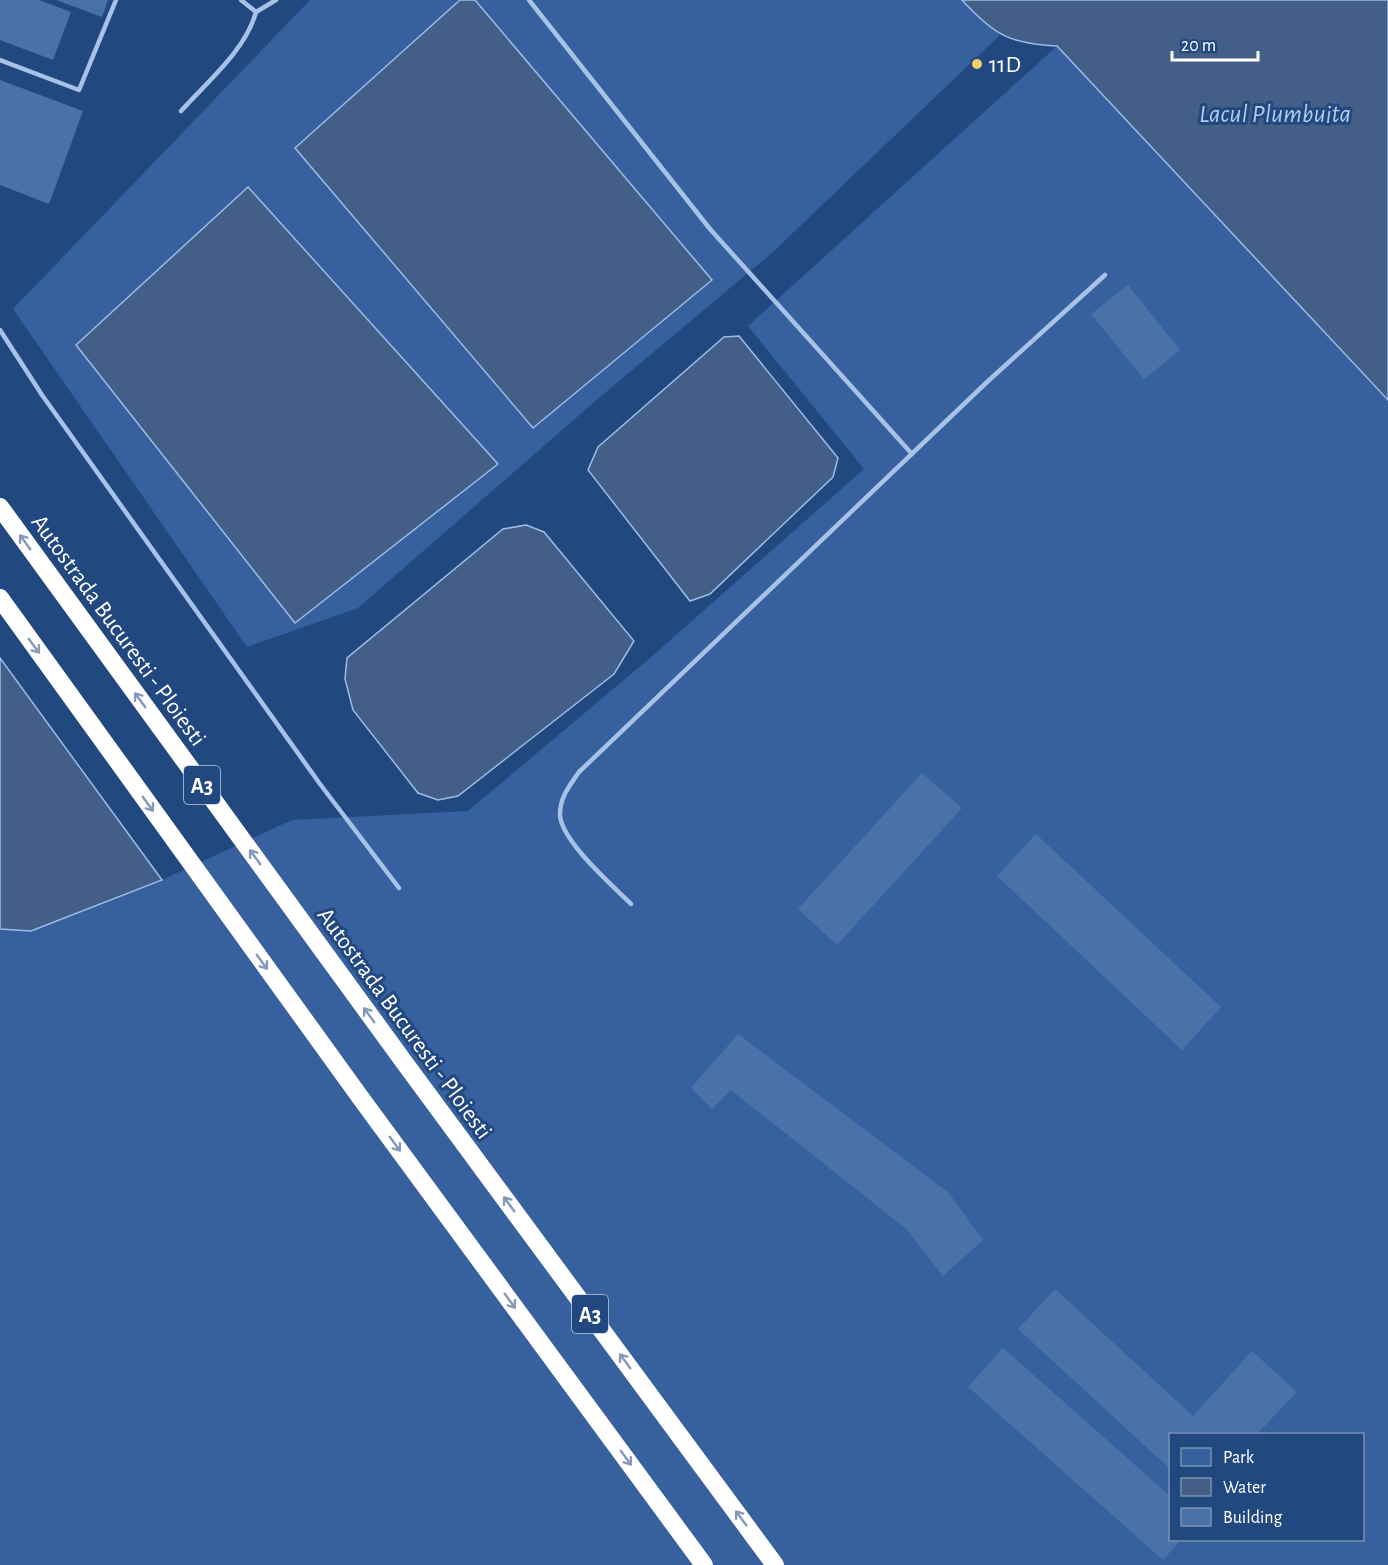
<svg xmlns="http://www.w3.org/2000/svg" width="1388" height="1565" viewBox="0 0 1388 1565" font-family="'Alegreya Sans',sans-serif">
<rect width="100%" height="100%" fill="#224880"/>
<g fill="#36619e" fill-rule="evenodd">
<polygon points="310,0 962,0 1000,35 773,252 593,403 358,608 247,647 13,309"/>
<path d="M1057,46L1388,400V1565H0V929L31,931L162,880L292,820L468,811L650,658L864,469L748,326ZM1170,1434H1362V1540H1170Z"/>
</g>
<g fill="#435f88" stroke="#9bbce8" stroke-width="1.5">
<polygon points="460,0 475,0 712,280 533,428 295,148"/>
<path d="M962,0H1388V400L1057,46C1010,44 994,35 962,0Z"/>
<polygon points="248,187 498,464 295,623 76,345"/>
<polygon points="739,336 838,458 833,477 710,594 690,601 588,470 598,447 724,337"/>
<polygon points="526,525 544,532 634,641 614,674 458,796 438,800 418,793 353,710 345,679 347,658 503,529"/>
<polygon points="0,658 162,880 31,931 0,929"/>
</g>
<g fill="#4b71a9">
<polygon points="0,0 39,0 71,12 53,60 0,40"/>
<polygon points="56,0 108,0 102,17"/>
<polygon points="0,80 83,111 49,204 0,185"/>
<polygon points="1128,285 1180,350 1144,379 1091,314"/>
<polygon points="922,773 962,808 837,945 798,909"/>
<polygon points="1036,834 1221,1007 1182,1050 997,876"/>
<polygon points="738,1034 949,1193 983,1240 943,1276 906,1229 731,1090 712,1109 691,1088"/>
<polygon points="1055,1289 1193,1416 1252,1351 1297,1392 1257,1434 1170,1434 1170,1469 1018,1329"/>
<polygon points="1003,1348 1170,1496 1170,1540 1181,1540 1163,1560 968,1387"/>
</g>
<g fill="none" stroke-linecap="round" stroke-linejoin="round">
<g stroke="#a8c2e7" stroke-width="4.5">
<polyline points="529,0 710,229 912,454"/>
<polyline points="256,12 276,0"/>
<polyline points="0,60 79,90 116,0"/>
<path d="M181,111C206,83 246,50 256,12L241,0"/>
<polyline points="0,330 42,395 320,784 399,888"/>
<path d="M631,904C613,886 560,840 560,814C560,797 570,785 579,772L987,382L1105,275"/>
</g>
<g stroke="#fff" stroke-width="18">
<polyline points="0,507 404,1062 775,1565"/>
<polyline points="0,598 360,1097 704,1565"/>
</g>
</g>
<defs><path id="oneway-shaft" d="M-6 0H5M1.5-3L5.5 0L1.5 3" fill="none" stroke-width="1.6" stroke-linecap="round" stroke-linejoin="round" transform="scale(1.5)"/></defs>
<g stroke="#859ab9">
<use href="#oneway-shaft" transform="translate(25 542) rotate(-126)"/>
<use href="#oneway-shaft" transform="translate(34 646) rotate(54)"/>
<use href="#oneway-shaft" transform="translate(140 700) rotate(-126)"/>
<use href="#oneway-shaft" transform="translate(148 804) rotate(54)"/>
<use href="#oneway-shaft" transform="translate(255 857) rotate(-126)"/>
<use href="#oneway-shaft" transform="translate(262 962) rotate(54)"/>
<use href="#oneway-shaft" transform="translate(369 1015) rotate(-126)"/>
<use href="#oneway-shaft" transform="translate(395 1144) rotate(54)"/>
<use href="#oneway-shaft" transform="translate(509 1204) rotate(-126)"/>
<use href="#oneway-shaft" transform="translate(510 1301) rotate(54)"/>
<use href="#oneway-shaft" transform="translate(625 1361) rotate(-126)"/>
<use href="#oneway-shaft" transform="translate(626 1458) rotate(54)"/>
<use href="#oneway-shaft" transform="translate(741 1518) rotate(-126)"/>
</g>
<circle fill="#f3d16a" stroke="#224880" stroke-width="2" cx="977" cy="64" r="6"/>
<g text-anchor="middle" stroke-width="6" stroke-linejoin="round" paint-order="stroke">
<g fill="#224880" stroke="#bdc8d9" stroke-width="1.5">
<rect x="184" y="766" width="36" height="38" rx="4.5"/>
<rect x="572" y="1295" width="36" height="38" rx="4.5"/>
</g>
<g font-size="22" font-weight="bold" fill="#fff">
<text x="202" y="793">A3</text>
<text x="590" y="1322">A3</text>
</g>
<g font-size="24" fill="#fff" stroke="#224880" text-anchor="start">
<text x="989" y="72">11D</text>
</g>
<g font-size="24" fill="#fff" stroke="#224880">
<text transform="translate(119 630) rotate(54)" y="8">Autostrada Bucuresti - Ploiesti</text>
<text transform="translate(405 1023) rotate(54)" y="8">Autostrada Bucuresti - Ploiesti</text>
</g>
<g font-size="26" font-style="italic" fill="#b3ccef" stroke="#224880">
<text x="1275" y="122">Lacul Plumbuita</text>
</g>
</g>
<rect x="1169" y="1433" width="195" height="108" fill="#224880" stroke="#7a91b3" stroke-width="1.5"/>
<rect x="1181" y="1448" width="30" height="18" fill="#36619e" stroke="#7a91b3" stroke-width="1.5"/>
<text x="1223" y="1463" font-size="18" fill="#ffffff">Park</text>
<rect x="1181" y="1478" width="30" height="18" fill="#435f88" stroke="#7a91b3" stroke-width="1.5"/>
<text x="1223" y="1493" font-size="18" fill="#ffffff">Water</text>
<rect x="1181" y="1508" width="30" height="18" fill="#4b71a9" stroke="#7a91b3" stroke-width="1.5"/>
<text x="1223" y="1523" font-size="18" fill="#ffffff">Building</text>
<path d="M1172 51v9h86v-9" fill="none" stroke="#ffffff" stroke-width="3"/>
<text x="1181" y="51" font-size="18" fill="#ffffff" stroke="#224880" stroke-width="4.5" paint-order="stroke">20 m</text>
</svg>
